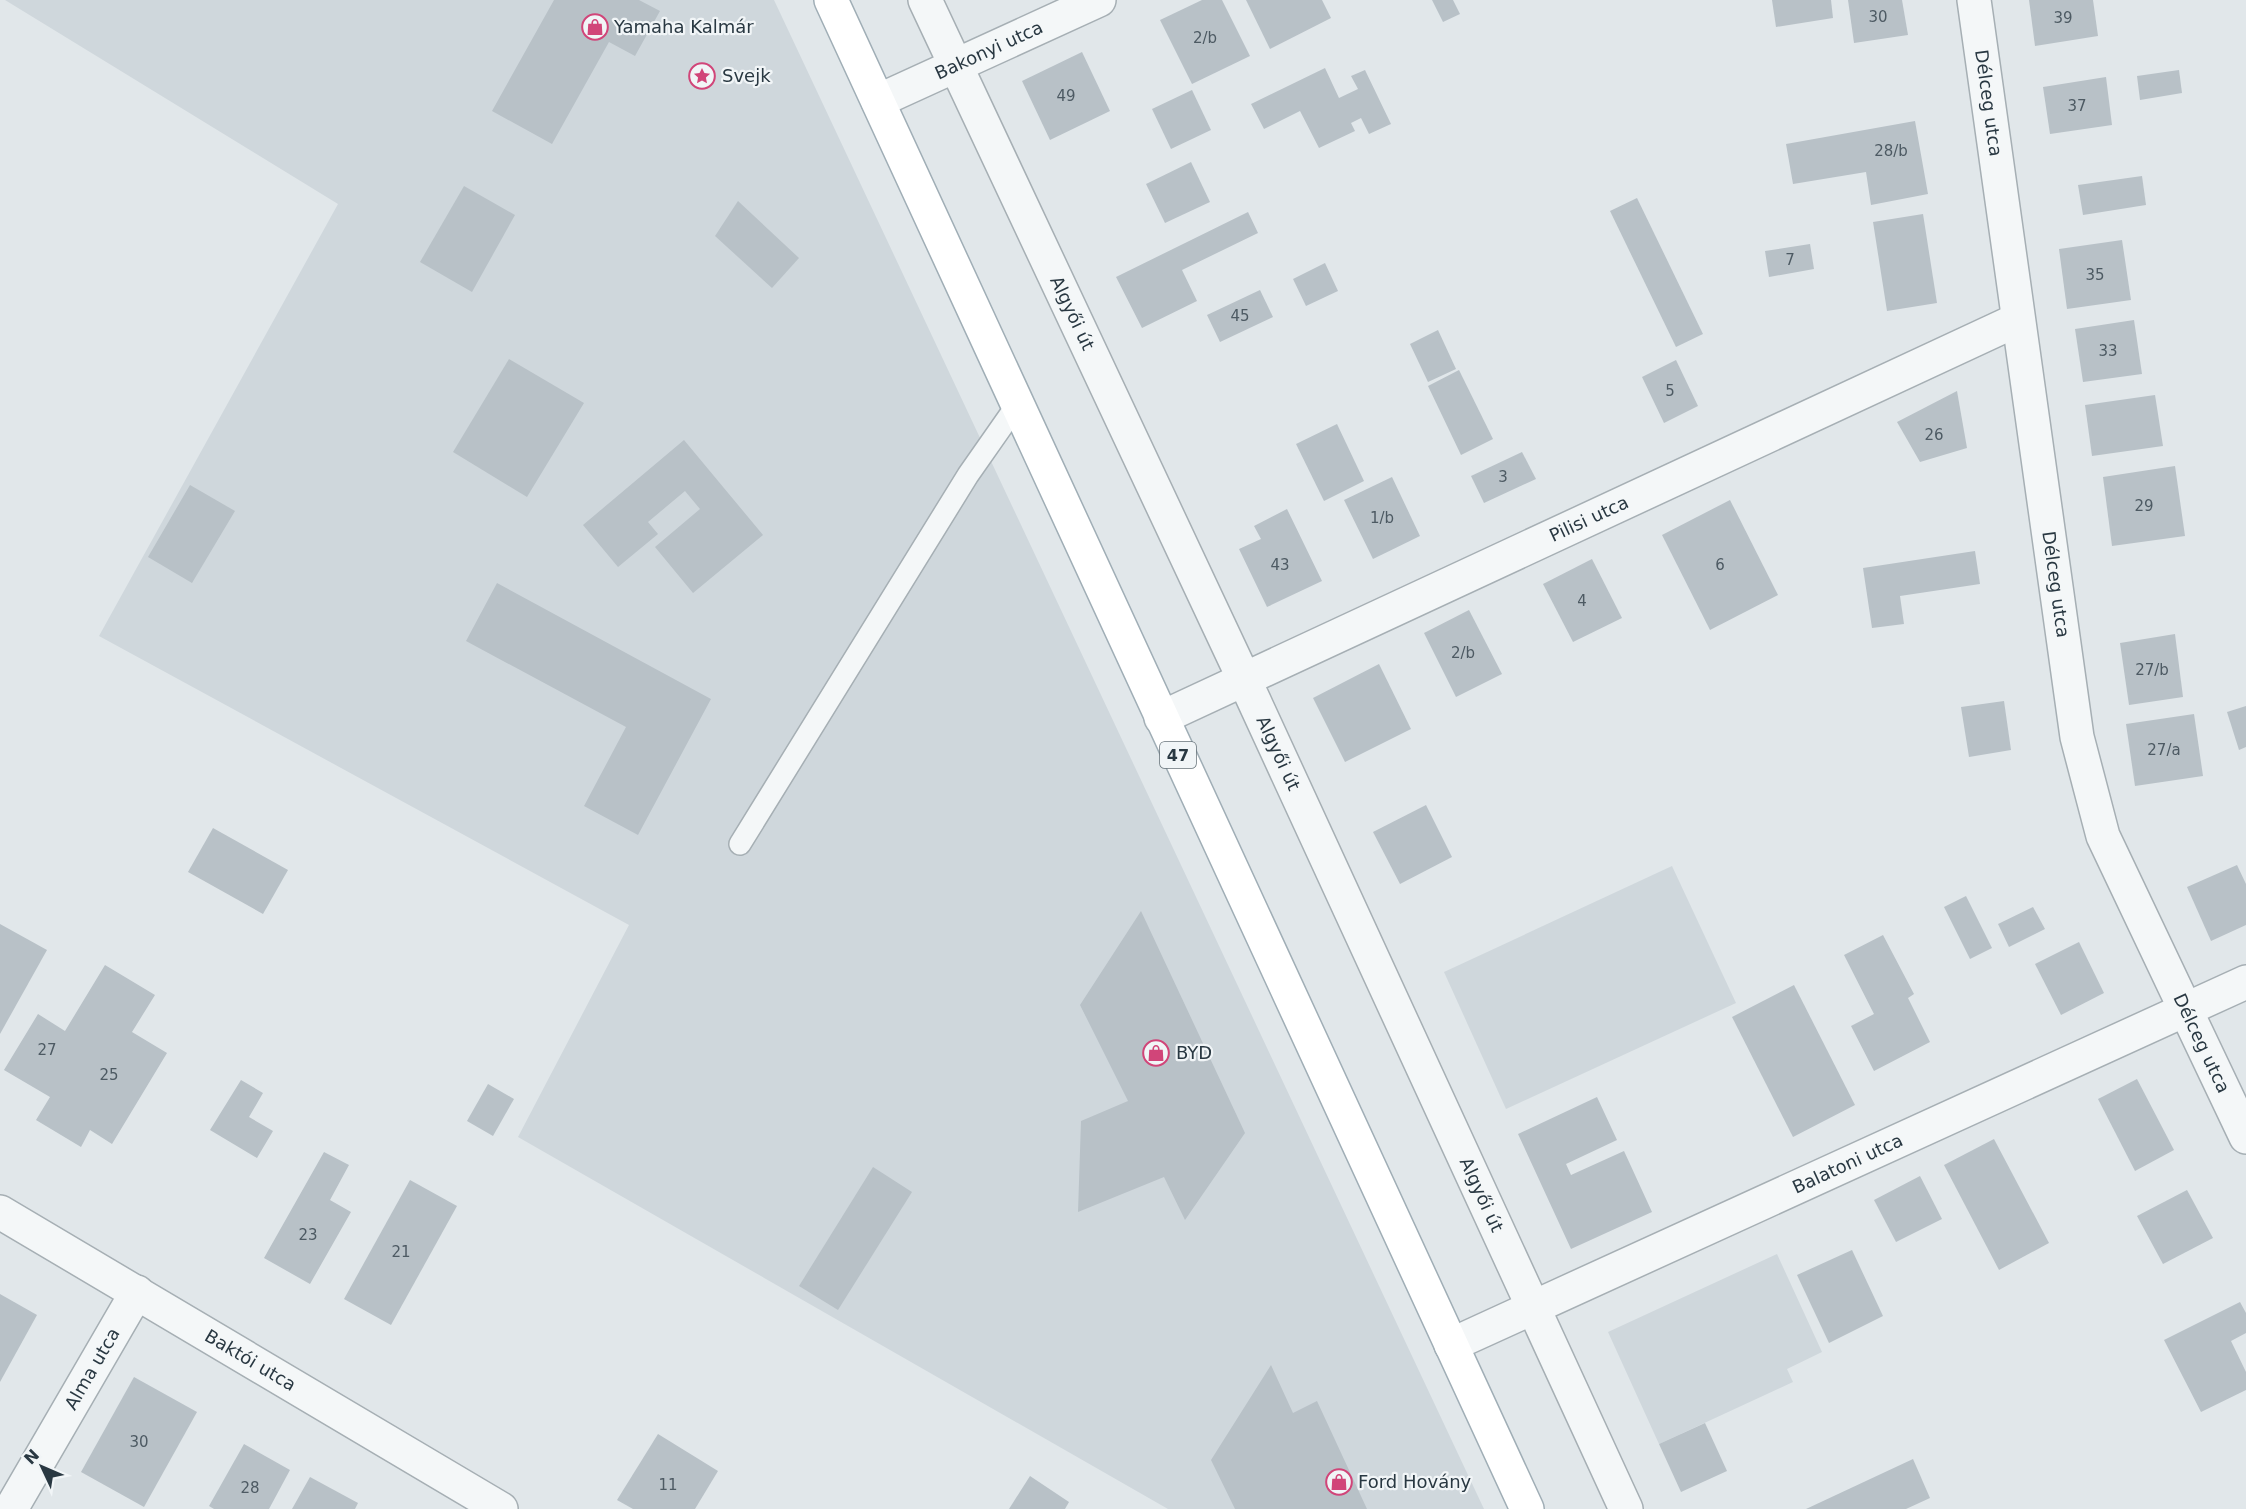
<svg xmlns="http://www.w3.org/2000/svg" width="2246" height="1509" viewBox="0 0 2246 1509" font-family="'DejaVu Sans',sans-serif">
<rect width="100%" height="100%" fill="#e1e7ea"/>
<g fill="#cfd7dc">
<polygon points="5,0 774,0 1484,1509 1168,1509 518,1137 629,925 99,636 338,204"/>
<polygon points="1672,866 1736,1003 1506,1109 1444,972"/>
<polygon points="1777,1254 1822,1352 1787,1369 1793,1382 1659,1444 1608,1332"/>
</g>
<g fill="#b8c1c7">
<polygon points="554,0 639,0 660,11 635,56 609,42 552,144 492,111"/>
<polygon points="1202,0 1222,0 1250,56 1192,84 1160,20"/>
<polygon points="1246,0 1322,0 1331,18 1270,49"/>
<polygon points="1432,0 1453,0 1460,14 1443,22"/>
<polygon points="1772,0 1831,0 1833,18 1776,27"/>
<polygon points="1848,0 1902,0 1908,35 1854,43"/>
<polygon points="2029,0 2093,0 2098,36 2035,46"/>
<polygon points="1082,52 1110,111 1050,140 1022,81"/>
<polygon points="1325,68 1339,98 1358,89 1351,76 1365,70 1391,124 1369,134 1361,118 1351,123 1355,131 1319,148 1300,111 1264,129 1251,104"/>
<polygon points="2179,70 2182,93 2140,100 2137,76"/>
<polygon points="2106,77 2112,125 2050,134 2043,87"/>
<polygon points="1192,90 1211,130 1171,149 1152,109"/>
<polygon points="1915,121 1928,194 1871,205 1866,172 1793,184 1786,144"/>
<polygon points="1191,162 1210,202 1165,223 1146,184"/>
<polygon points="2142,176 2146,205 2083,215 2078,185"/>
<polygon points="464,186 515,215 472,292 420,262"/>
<polygon points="1637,198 1703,334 1676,347 1610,211"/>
<polygon points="738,201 799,258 772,288 715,236"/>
<polygon points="1248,212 1258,233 1182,270 1197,301 1142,328 1116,277"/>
<polygon points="1923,214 1937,303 1887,311 1873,222"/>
<polygon points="2122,240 2131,300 2067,309 2059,249"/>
<polygon points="1810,244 1814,269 1769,277 1765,251"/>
<polygon points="1325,263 1338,291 1306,306 1293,279"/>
<polygon points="1260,290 1273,317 1220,342 1207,315"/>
<polygon points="2134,320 2142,374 2083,382 2075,329"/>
<polygon points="1438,330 1456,369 1428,382 1410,344"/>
<polygon points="509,359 584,403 527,497 453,452"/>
<polygon points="1676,360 1698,406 1664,423 1642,377"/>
<polygon points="1459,370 1493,439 1461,455 1428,386"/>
<polygon points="1957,391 1967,448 1920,462 1897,422"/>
<polygon points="2155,395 2163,446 2092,456 2085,405"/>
<polygon points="1337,424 1364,481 1324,501 1296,444"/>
<polygon points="684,440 763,535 693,593 655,547 700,509 685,491 648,522 658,534 618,567 583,525"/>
<polygon points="1522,452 1536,479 1484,503 1471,476"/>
<polygon points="2175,466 2185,536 2112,546 2103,477"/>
<polygon points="1392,477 1420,536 1373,559 1344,500"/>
<polygon points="190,485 235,511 192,583 148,557"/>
<polygon points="1730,500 1778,595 1710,630 1662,535"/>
<polygon points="1287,509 1322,581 1267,607 1239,549 1261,539 1254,526"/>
<polygon points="1975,551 1980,584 1900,596 1904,624 1872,628 1863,568"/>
<polygon points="1592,559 1622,618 1573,642 1543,584"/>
<polygon points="497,583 711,699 638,835 584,806 626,727 466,641"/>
<polygon points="1469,610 1502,674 1456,697 1424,633"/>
<polygon points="2175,634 2183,697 2129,705 2120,643"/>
<polygon points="1379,664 1411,729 1345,762 1313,698"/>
<polygon points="2004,701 2011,750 1969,757 1961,707"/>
<polygon points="2246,706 2246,747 2239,750 2227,712"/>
<polygon points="2194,714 2203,776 2135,786 2126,724"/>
<polygon points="1426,805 1452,857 1400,884 1373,832"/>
<polygon points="213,828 288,870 263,914 188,872"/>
<polygon points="2237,865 2246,884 2246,925 2211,941 2187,887"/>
<polygon points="1966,896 1992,948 1970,959 1944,907"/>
<polygon points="2033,907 2045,929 2009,947 1998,924"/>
<polygon points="1141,911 1245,1133 1185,1220 1164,1177 1078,1212 1081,1121 1128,1101 1080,1005"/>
<polygon points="0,924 47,950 0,1034"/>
<polygon points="1883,935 1914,994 1908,998 1930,1042 1874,1071 1851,1026 1874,1014 1844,955"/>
<polygon points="2079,942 2104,993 2061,1015 2035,964"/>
<polygon points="105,965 155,995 132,1032 167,1053 112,1144 90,1130 81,1147 36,1120 50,1097 4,1070 38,1014 65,1031"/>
<polygon points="1794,985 1855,1105 1793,1137 1732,1017"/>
<polygon points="2137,1079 2174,1150 2135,1171 2098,1099"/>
<polygon points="241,1080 263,1093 249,1117 273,1131 257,1158 210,1130"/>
<polygon points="488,1084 514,1099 493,1136 467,1121"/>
<polygon points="1597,1097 1617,1140 1566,1164 1571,1175 1624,1151 1652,1212 1571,1249 1518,1134"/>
<polygon points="1994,1139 2049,1243 1999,1270 1944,1165"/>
<polygon points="324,1152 349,1165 330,1200 351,1212 310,1284 264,1258"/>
<polygon points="873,1167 912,1192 838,1310 799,1286"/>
<polygon points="1920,1176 1942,1219 1896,1242 1874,1200"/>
<polygon points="410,1180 457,1206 391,1325 344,1299"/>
<polygon points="2187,1190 2213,1238 2163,1264 2137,1216"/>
<polygon points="1852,1250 1883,1316 1829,1343 1797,1275"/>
<polygon points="0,1294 37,1315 0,1382"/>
<polygon points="2240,1302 2246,1313 2246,1333 2231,1341 2246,1372 2246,1390 2201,1412 2164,1340"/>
<polygon points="1271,1365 1293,1413 1317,1401 1367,1509 1235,1509 1211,1460"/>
<polygon points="134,1377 197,1412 144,1507 81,1472"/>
<polygon points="1705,1423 1727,1471 1681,1492 1659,1444"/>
<polygon points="658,1434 718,1471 695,1509 633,1509 617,1500"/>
<polygon points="244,1444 290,1470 269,1509 214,1509 209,1506"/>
<polygon points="1913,1459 1930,1498 1906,1509 1806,1509"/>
<polygon points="1030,1476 1069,1502 1065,1509 1009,1509"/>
<polygon points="310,1477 358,1503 355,1509 292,1509"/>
</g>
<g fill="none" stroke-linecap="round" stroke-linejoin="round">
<g stroke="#a6afb4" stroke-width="24">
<polyline id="service" points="740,844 968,475 1017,405"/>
</g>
<g stroke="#a6afb4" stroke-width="36">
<g id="minor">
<path id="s1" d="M925,0L1244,679L1626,1509"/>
<path id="s2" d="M1974,0L2077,737L2103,836L2246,1137"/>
<path id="s3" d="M878,101L1099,0"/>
<path id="s4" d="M1161,718L2017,320"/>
<path id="s5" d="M0,1212L501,1509"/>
<path id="s6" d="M1451,1345L2246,982"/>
<path id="s7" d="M11,1509L137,1292"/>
</g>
</g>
<g stroke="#a0aeb6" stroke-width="36">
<polyline id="primary" points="831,0 1527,1509"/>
</g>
<use href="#service" stroke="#f4f7f8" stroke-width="21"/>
<use href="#minor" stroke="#f4f7f8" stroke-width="33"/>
<use href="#primary" stroke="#fff" stroke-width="33"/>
</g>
<defs>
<g id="shop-ring" transform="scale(1.35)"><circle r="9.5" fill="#f1f5f7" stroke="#d14579" stroke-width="1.5"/><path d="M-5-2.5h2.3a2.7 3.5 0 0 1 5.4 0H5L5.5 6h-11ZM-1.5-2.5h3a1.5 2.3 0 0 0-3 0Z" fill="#d14579"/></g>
<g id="sight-ring" transform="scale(1.35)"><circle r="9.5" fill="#f1f5f7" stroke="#d14579" stroke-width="1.5"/><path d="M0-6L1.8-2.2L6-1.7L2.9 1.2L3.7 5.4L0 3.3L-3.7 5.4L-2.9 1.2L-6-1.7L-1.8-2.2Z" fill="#d14579"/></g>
</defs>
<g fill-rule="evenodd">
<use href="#shop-ring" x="595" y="27"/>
<use href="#sight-ring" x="702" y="76"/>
<use href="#shop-ring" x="1156" y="1053"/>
<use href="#shop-ring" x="1339" y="1482"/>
</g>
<g text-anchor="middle" stroke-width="4.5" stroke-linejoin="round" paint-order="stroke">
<g font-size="15" fill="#4d5a63">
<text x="1878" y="22">30</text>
<text x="2063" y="23">39</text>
<text x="1205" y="43">2/b</text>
<text x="1066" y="101">49</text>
<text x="2077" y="111">37</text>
<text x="1891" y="156">28/b</text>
<text x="1790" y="265">7</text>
<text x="2095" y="280">35</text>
<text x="1240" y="321">45</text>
<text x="2108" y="356">33</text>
<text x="1670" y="396">5</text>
<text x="1934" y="440">26</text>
<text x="1503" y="482">3</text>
<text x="2144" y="511">29</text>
<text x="1382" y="523">1/b</text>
<text x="1280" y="570">43</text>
<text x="1720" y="570">6</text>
<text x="1582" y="606">4</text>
<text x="1463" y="658">2/b</text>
<text x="2152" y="675">27/b</text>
<text x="2164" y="755">27/a</text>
<text x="47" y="1055">27</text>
<text x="109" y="1080">25</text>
<text x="308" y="1240">23</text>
<text x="401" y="1257">21</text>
<text x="139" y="1447">30</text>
<text x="668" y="1490">11</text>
<text x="250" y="1493">28</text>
</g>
<rect fill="#f1f5f7" stroke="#657178" stroke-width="1.5" x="1160" y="742" width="36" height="26" rx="4.5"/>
<g font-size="16" font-weight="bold" fill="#293842">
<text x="1178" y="761">47</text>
</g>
<g font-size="18" fill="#293842" stroke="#f1f5f7" text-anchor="start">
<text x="614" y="33">Yamaha Kalmár</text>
<text x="722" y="82">Svejk</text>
<text x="1176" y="1059">BYD</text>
<text x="1358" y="1488">Ford Hovány</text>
</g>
<g font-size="18" fill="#293842" stroke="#f1f5f7">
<text dy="6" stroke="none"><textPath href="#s3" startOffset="122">Bakonyi utca</textPath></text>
<text dy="6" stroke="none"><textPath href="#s2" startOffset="104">Délceg utca</textPath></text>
<text dy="6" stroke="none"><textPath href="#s1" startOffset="346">Algyői út</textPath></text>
<text dy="6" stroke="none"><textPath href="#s4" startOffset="472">Pilisi utca</textPath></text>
<text dy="6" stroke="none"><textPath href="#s2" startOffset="590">Délceg utca</textPath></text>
<text dy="6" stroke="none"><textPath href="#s1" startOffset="832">Algyői út</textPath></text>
<text dy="6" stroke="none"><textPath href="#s2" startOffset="1076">Délceg utca</textPath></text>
<text dy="6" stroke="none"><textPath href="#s6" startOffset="436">Balatoni utca</textPath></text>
<text dy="6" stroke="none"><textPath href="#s1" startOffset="1318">Algyői út</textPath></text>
<text dy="6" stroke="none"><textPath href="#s5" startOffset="291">Baktói utca</textPath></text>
<text dy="6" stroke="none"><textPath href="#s7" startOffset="162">Alma utca</textPath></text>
</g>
</g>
<g transform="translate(42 1467) rotate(314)" stroke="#f1f5f7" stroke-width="4.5" paint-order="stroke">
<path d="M0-4.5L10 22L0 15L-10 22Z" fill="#293842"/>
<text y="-9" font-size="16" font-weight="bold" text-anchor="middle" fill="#293842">N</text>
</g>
</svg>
